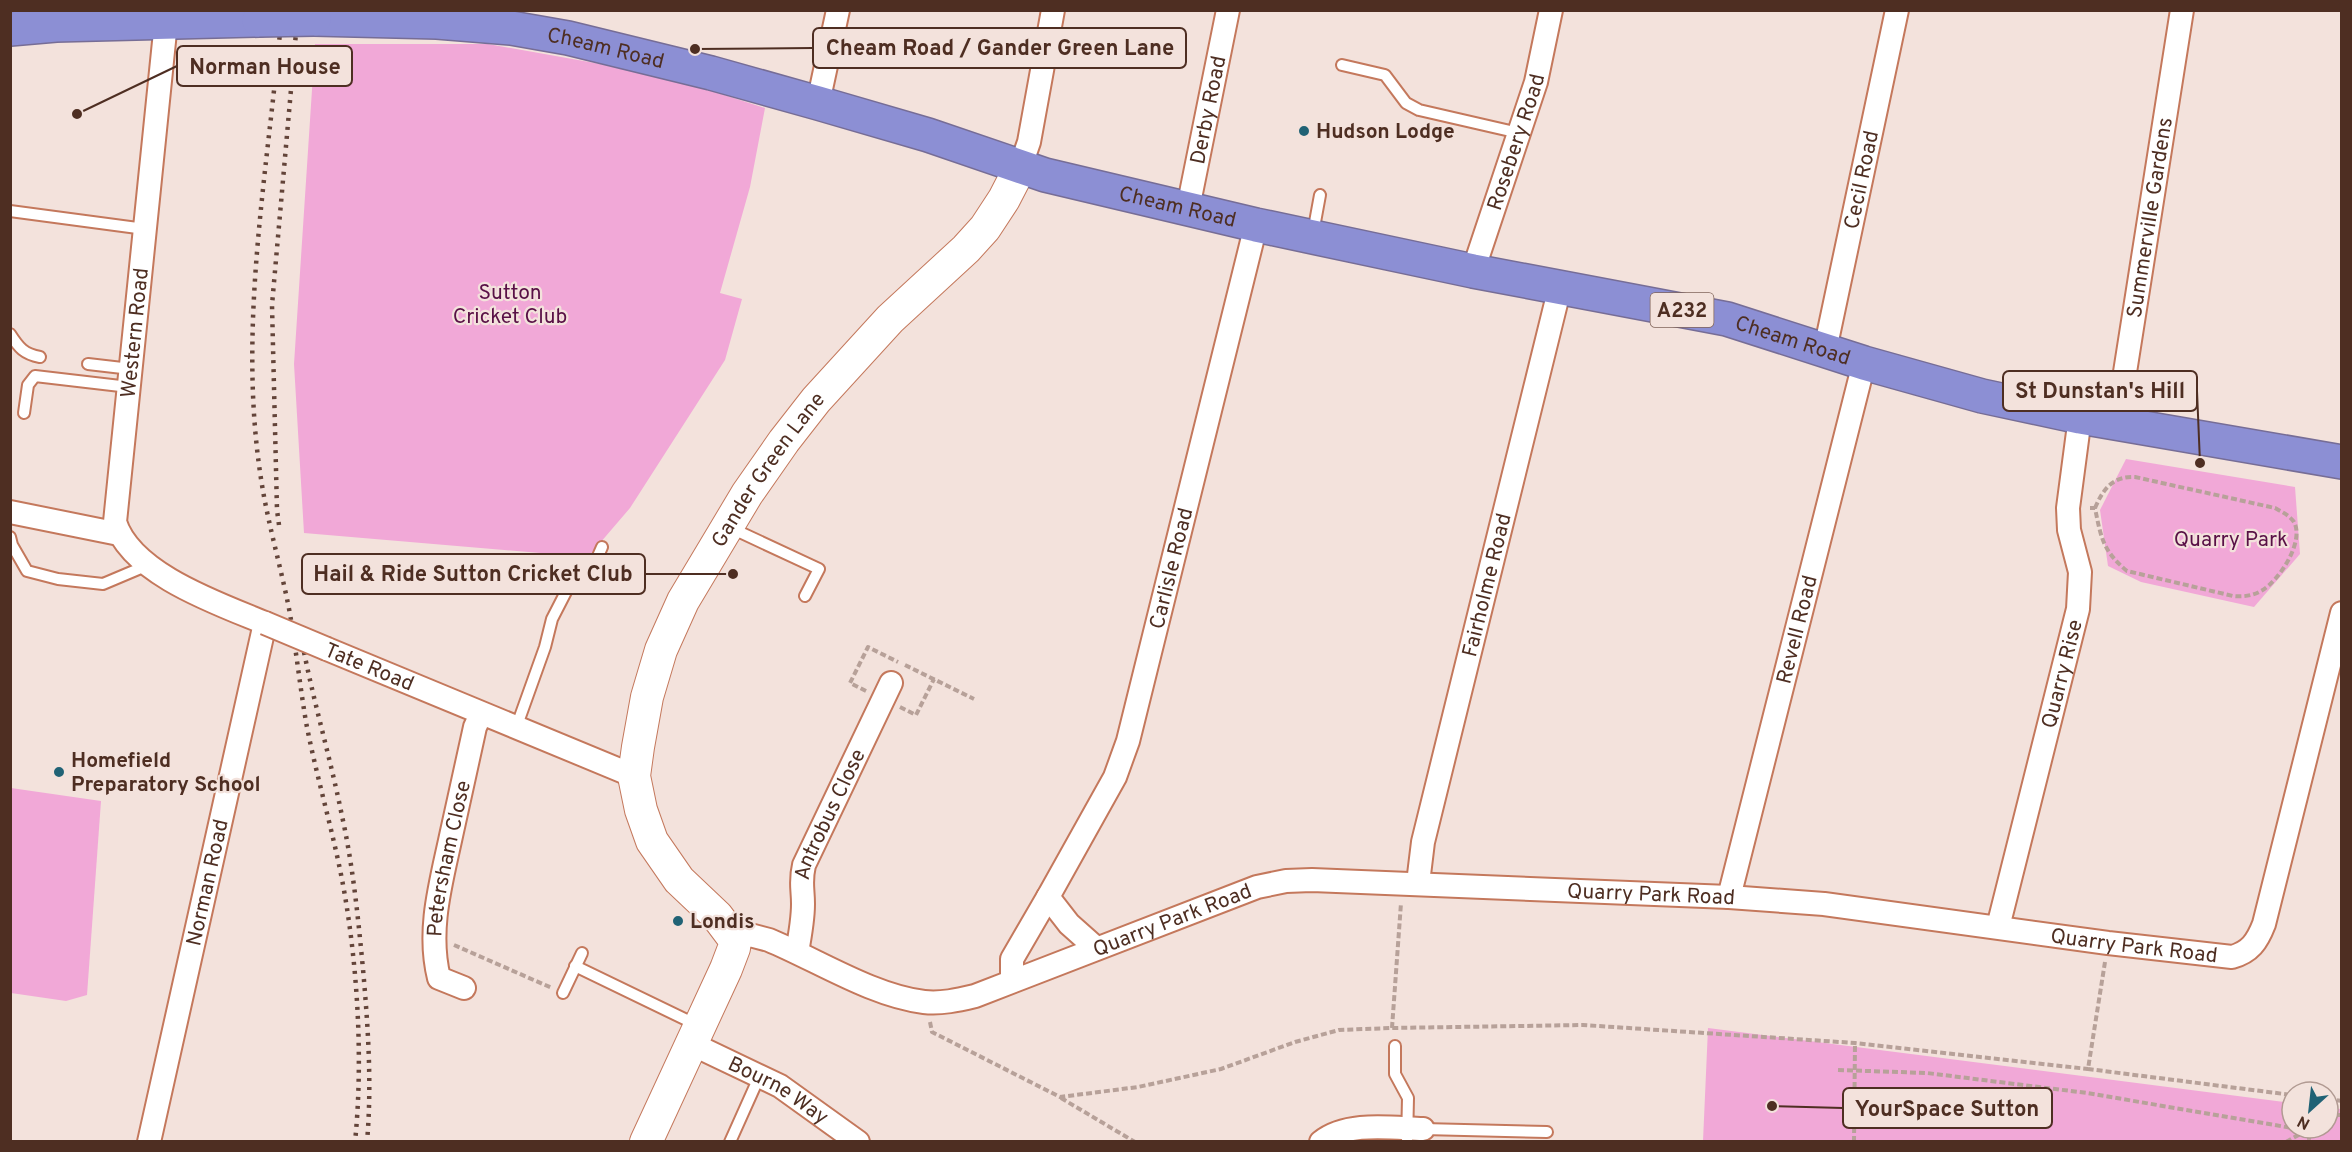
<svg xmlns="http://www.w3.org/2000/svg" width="2352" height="1152" viewBox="0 0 2352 1152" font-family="Overpass,sans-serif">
<rect width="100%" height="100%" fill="#f3e2dc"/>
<g fill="#f1a8d7">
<polygon points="315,44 488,44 662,75 765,108 750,187 720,293 742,299 725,360 630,508 588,557 304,533 294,364"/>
<polygon points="2126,459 2295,487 2300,554 2254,607 2141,582 2108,566 2100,510"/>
<polygon points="11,788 101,801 87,995 66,1001 11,993"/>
<polygon points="1708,1028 2292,1103 2292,1128 2328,1128 2328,1108 2341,1109 2341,1141 1703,1141"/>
</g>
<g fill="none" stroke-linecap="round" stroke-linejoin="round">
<g stroke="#c4785c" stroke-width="14">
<g id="lane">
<polyline points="1046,53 1096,62"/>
<polyline points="1342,65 1385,75 1406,103 1419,110 1519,133"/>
<polyline points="10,211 145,229"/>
<polyline points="1313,233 1320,195"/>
<path d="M10,334C19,348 24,354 40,357"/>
<polyline points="88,364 131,369"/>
<polyline points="24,413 28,385 35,376 129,387"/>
<polyline points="731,528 819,569 805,596"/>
<polyline points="10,537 12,545 27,571 58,579 103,584 148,565"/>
<polyline points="516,728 545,647 552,619 570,584 588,579 602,547"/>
<polyline points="575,966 697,1025"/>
<polyline points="563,993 582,953"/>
<polyline points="1395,1046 1395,1074 1408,1098 1407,1142"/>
<polyline points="1423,1129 1547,1132"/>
<polyline points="730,1142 760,1075"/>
</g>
</g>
<g stroke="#c4785c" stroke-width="26">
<g id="street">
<polyline points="818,103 838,10"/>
<polyline points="1020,168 1029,142 1053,10"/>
<path id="s1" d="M1188,208L1228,10"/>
<path id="s2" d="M1473,271L1536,82L1551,10"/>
<path id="s3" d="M1825,350L1897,10"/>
<path id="s4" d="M2117,423L2182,10"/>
<polyline points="10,512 119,534"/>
<path id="s5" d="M327,649L634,776"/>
<path id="s6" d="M1418,883L1423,842L1560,287"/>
<path id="s7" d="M1729,897L1864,363"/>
<path id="s8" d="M1998,927L2078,609L2080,572L2069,530L2068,508L2080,417"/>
<path id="s9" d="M735,940L750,935L769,940C817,960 873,996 924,1002C941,1004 958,1000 975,996L1257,887L1286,881L1312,880L1729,897L1824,904L2108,943L2232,957C2250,952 2257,942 2264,924L2342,613"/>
<path id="s10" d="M1096,948L1069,924L1048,897L1115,777L1128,741L1256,225"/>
<path id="s11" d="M797,952C800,936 803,920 803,904C803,888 800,882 804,865L891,683"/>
<polyline points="1012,980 1012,959 1048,897"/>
<path id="s12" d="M464,988L439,978C427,930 441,883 451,836C459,800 467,764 475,727L481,714"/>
<path id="s13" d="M692,1044L780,1086L858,1142"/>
<path id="s14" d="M149,1142L265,623C219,604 131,574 115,522L166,22"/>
<path d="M1321,1142C1347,1121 1391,1128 1423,1129"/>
</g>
</g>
<g stroke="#c4785c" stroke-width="34">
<g id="secondary">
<path id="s15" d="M646,1142L726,969L734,948L735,940L717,916L679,880L652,841L641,810L634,776L638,747L647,697L661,650L683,601L747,494L784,441L816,400L890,319L966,249L985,228L1004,199L1020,168"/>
</g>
</g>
<g stroke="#766d96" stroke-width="36">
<g id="highway">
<path id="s16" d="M314,19L437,22L511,28L568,38L711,73L818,103L928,135L1045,175L1256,225L1473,271L1727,319L1864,363L1982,396L2080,417L2342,462"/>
<polyline points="10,29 56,25 259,20"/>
</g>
</g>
<g stroke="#b7a199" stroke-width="4" stroke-dasharray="6 3" stroke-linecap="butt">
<path d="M2090,508H2095C2101,538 2103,551 2127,571L2233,596C2243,597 2252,596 2261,591C2278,582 2305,542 2294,522C2289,515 2282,512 2275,508L2135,477C2113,476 2103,489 2095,508"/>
<polyline points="905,665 974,699"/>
<polyline points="866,691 850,683 868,647 898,662"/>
<polyline points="900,707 916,715 934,679"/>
<polyline points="454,945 552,988"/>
<polyline points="2105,962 2088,1069 2292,1095"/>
<polyline points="930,1022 932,1032 1060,1097 1138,1087 1221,1069 1295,1042 1339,1030 1392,1028 1583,1025 1855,1043 2088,1069"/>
<polyline points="1392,1028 1401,903"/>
<polyline points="1838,1070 1927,1073 2087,1093 2292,1128"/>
<polyline points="1061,1098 1135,1142"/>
<polyline points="2328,1099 2342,1101"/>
<polyline points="2328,1115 2342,1115"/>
<polyline points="2295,1128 2309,1130 2309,1142"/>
<polyline points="1854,1142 1855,1043"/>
<polyline points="2286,1142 2311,1128"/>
</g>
<use href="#lane" stroke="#fff" stroke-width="10"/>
<use href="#street" stroke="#fff" stroke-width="22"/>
<use href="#secondary" stroke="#fff" stroke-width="32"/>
<use href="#highway" stroke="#8c8fd4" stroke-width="33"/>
<g stroke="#634439" stroke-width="4.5" stroke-dasharray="3 6" stroke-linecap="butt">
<path d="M282,10C269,167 236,328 262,485C269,528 282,571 290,614C296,650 300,686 306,722C317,780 335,837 345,896C358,973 363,1063 355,1142"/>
<polyline points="279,525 277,510 272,305 298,10"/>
<path d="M304,652C315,707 331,761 342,816C353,866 358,917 363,969C368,1026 372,1084 367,1142"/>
</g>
<g stroke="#c4785c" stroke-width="26" stroke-linecap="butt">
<polyline id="street-bridge" points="265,623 327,649"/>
</g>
<g stroke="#766d96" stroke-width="36" stroke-linecap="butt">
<polyline id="highway-bridge" points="259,20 314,19"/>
</g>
<use href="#street-bridge" stroke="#fff" stroke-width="22"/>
<use href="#highway-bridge" stroke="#8c8fd4" stroke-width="33"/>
</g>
<g fill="#206275" stroke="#f3e2dc" stroke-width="2">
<circle cx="1304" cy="131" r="6"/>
<circle cx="59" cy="772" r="6"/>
<circle cx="678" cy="921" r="6"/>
</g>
<g text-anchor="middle" stroke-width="4.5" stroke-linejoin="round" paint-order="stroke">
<rect fill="#f3e2dc" stroke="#80645a" stroke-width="1.5" x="1650.5" y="293" width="63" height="34" rx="4.5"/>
<g font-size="20" font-weight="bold" fill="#4e2e22">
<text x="1682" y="317">A232</text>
</g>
<g font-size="21" fill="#4e2e22" stroke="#f3e2dc">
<text dy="7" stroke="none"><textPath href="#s16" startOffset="294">Cheam Road</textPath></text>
<text dy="7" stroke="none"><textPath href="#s1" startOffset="100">Derby Road</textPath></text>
<text dy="7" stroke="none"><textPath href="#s2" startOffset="136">Rosebery Road</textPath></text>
<text dy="7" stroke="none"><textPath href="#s3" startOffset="174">Cecil Road</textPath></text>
<text dy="7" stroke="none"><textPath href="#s16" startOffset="888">Cheam Road</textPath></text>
<text dy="7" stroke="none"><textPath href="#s4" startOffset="208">Summerville Gardens</textPath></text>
<text dy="7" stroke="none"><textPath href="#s14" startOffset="908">Western Road</textPath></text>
<text dy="7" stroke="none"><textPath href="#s16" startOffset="1518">Cheam Road</textPath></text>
<text dy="7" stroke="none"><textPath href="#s15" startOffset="758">Gander Green Lane</textPath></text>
<text dy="7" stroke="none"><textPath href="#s10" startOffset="424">Carlisle Road</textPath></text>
<text dy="7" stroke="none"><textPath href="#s6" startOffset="306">Fairholme Road</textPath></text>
<text dy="7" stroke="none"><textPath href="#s7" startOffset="276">Revell Road</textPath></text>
<text dy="7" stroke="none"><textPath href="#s5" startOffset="46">Tate Road</textPath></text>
<text dy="7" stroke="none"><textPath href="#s8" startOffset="261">Quarry Rise</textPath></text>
<text dy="7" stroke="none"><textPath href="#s11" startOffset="144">Antrobus Close</textPath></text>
<text dy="7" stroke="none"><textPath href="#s12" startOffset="148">Petersham Close</textPath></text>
<text dy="7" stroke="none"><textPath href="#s14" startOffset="266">Norman Road</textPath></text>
<text dy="7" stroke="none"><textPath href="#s9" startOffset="952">Quarry Park Road</textPath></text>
<text dy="7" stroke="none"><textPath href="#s9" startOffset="466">Quarry Park Road</textPath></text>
<text dy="7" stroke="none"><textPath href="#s9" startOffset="1438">Quarry Park Road</textPath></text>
<text dy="7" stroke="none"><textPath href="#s13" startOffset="98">Bourne Way</textPath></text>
</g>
<g font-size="21" font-weight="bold" fill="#4e2e22" stroke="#f3e2dc" text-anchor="start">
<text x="1316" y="138">Hudson Lodge</text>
<text x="71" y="767">Homefield<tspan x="71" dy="24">Preparatory School</tspan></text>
<text x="690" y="928">Londis</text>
</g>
<g font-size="21" fill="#591046" stroke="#f3e2dc">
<text x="510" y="299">Sutton<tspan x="510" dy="24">Cricket Club</tspan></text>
<text x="2231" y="546">Quarry Park</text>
</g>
</g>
<path fill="none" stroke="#4e2e22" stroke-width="2" d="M695 49L813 48M77 114L177 66M2200 463L2197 391M733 574L645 574M1772 1106L1843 1108"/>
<g fill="#4e2e22" stroke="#f3e2dc" stroke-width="2">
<circle cx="695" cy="49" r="6"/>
<circle cx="77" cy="114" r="6"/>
<circle cx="2200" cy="463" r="6"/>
<circle cx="733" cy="574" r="6"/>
<circle cx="1772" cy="1106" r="6"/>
</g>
<g fill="#f3e2dc" stroke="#4e2e22" stroke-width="2">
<rect x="813" y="28" width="373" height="40" rx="6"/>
<rect x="177" y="46" width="175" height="40" rx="6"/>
<rect x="2003" y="371" width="194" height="40" rx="6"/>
<rect x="302" y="554" width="343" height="40" rx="6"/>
<rect x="1843" y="1088" width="209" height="40" rx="6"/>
</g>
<g font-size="22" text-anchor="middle" font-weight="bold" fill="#4e2e22">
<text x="1000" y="55">Cheam Road / Gander Green Lane</text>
<text x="265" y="74">Norman House</text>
<text x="2100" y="398">St Dunstan's Hill</text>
<text x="473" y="581">Hail &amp; Ride Sutton Cricket Club</text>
<text x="1947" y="1116">YourSpace Sutton</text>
</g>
<rect width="2352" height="1152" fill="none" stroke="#4e2e22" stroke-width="24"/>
<g transform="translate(2310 1110) rotate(207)"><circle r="28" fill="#f3e2dc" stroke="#b19a92" stroke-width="1.5"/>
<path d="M0-4.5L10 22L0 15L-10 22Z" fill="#206275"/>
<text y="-9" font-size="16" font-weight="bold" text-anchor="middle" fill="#4e2e22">N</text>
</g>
</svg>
